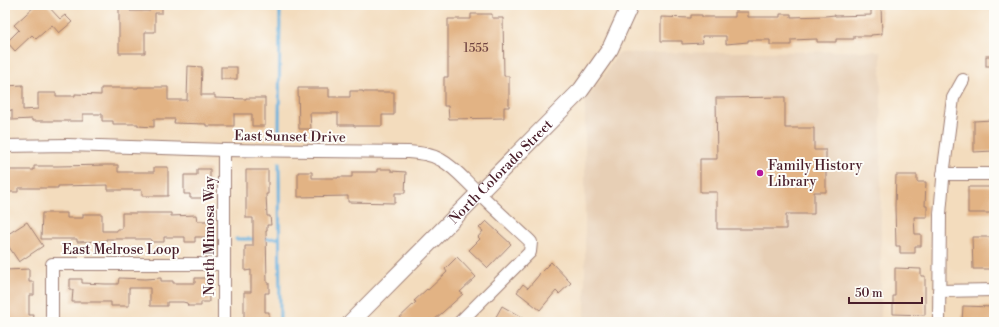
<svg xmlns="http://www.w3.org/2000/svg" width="999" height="327" viewBox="0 0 999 327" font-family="'Libre Bodoni',serif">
<rect width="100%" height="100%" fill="#fdfcf7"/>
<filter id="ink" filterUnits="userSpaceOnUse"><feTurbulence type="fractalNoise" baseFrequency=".025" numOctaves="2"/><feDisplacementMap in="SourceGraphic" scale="8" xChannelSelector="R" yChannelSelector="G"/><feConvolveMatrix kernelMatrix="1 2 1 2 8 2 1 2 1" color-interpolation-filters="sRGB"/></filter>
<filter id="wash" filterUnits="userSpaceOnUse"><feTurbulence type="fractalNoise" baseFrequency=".012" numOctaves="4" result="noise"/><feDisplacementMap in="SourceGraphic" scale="16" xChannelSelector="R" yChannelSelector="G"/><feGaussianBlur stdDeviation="0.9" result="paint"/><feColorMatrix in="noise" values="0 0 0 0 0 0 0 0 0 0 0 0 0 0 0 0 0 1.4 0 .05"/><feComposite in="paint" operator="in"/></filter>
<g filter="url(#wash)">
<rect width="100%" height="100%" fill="#f3dcbd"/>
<polygon fill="#e7cfb5" points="881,51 881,322 585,322 585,99 602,79 618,53"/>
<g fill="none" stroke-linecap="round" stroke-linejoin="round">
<g stroke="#67b0de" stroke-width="3">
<polyline points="279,136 280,5"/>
<polyline points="279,163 280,322"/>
<polyline points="236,239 257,239"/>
<polyline points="262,239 279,238"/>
</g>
</g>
<g id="blocks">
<g fill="#e2b384">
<polygon points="36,5 47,5 60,19 65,15 72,22 59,33 52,25 36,39 32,35 15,51 7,42 19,30 14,25"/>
<polygon points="119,5 130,5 130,11 150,11 150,5 162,5 162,13 155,13 155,32 145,32 145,53 119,53"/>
<polygon points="871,6 881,6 882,34 871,35 871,36 854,36 854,39 836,39 836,42 817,42 817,39 791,40 791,45 770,45 770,40 748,40 748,42 726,44 726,36 702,36 703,43 682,44 682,41 661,41 661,17 691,18 691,15 702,15 702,17 735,17 735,12 748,12 748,17 780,17 780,14 791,14 791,17 825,16 835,15 835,16 871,15"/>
<polygon points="471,14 492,14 492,18 503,18 504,76 509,76 509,107 504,107 504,118 449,119 448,106 444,106 444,77 448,77 448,19 471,19"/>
<rect x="986" y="56" width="8" height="10"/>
<polygon points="188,66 202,67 201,95 215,95 215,98 246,99 246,98 265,98 265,126 252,126 252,114 234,114 234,126 206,126 206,124 174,123 175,119 154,119 154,127 138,126 138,124 113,124 113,121 102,121 102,114 83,114 83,121 32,121 32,119 12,120 12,110 5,111 5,86 23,85 23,110 38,109 38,93 56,93 56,96 75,96 75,94 101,95 101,88 138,88 138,87 168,87 168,100 187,100"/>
<rect x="221" y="67" width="16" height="12"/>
<polygon points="298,88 329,88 329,97 350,97 350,91 363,91 363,92 394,92 394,115 382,115 382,126 354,126 354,125 338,125 338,113 310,113 311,129 299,129"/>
<polygon points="785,97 785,128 814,128 814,150 826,150 826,192 814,192 814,214 786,214 786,229 717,229 717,192 700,192 700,159 717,159 716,98"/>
<polygon points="992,120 993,151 974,152 974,121"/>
<polygon points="106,165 118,165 118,172 154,172 154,167 168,167 168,196 142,196 142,190 108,190 108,185 58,186 58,188 18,188 18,192 5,192 5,170 34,170 34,166 58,166"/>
<polygon points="197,169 210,169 210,194 203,194 203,198 190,198 190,194 184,194 184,175 197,175"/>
<polygon points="377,169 391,169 391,171 406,172 405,193 395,193 395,203 348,202 348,196 298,197 298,172 312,172 312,178 338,178 338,177 352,177 352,172 377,172"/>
<polygon points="246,170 268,170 268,194 266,194 267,216 270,216 271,225 267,225 267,231 266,231 267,283 269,283 269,293 265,293 265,312 269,312 269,322 244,322 244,292 251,292 251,270 245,271 245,246 253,246 253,218 246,218"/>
<polygon points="896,175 917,175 917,182 926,182 925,206 927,206 927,217 914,217 915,234 921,234 921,246 915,246 915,253 900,253 900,246 896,246 895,207"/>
<rect x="968" y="187" width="24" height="26"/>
<polygon points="42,213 67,213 67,218 83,218 83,214 102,214 102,231 117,231 117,229 122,229 122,213 171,213 171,216 196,215 197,221 210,221 211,237 195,237 195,242 185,242 185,237 164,237 164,242 151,242 151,239 106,239 106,241 77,242 77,239 41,239"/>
<polygon points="486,221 511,244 488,268 469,250 480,239 478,237 483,231 479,228"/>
<polygon points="27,222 43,246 19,262 5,241 5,236"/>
<polygon points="972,237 991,237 992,269 973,269"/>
<polygon points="457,257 476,277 460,292 463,294 433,321 431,319 427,322 395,322 416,302 414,301 427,289 428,290 447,272 445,269"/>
<polygon points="551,262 571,283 559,294 556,291 540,310 517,292 523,284 528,288 539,275 539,274"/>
<polygon points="895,268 921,269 921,276 925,276 925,315 893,314 893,296 895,296"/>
<polygon points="29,269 29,282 34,282 34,295 29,295 29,315 34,315 33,322 5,322 5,270"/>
<polygon points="119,278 145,279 161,278 161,281 173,281 173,283 195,283 195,278 208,278 209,302 201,302 201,306 188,306 187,303 183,302 167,302 167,306 150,306 150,288 129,288 129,306 111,306 111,302 72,302 73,290 70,290 70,279 82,279 82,283 105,284 118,284"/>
<polygon points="502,306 530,322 493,322"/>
<polygon points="963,306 994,307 994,322 962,322"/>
</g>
</g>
</g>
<g filter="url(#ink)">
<use href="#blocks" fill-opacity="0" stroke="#9e7e74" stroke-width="1"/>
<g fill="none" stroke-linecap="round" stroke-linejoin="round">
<g stroke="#9e7e74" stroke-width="14">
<g id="street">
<path d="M5,146L68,145L224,150L408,152C420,153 431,154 441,160C456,168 467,183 480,194C497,211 514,226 531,242L530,252L460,322"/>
<polyline points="224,150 224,322"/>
<polyline points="943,174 994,174"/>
<polyline points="939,291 994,290"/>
<polyline points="52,322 52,264 224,264"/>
<polyline points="939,322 940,214 944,168 953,98 963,80"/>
</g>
</g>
<g stroke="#9e7e74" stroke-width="18">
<g id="secondary">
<path id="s1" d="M351,322L581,90L610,49L630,5"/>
</g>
</g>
<use href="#street" stroke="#fff" stroke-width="12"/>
<use href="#secondary" stroke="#fff" stroke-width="16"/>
</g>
</g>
<circle fill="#b5179e" stroke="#fdfcf7" stroke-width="1.5" cx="760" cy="173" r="4"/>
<g text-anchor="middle" stroke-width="4" stroke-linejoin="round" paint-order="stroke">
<g font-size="12" fill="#704441">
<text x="476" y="52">1555</text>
</g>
<g font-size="14" fill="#4a1f2b" stroke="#fdfcf7">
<text transform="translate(290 136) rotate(1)" y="5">East Sunset Drive</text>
<text dy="5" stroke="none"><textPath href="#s1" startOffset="212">North Colorado Street</textPath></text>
<text transform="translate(209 236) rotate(-90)" y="5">North Mimosa Way</text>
<text x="121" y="254">East Melrose Loop</text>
</g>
<g font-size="14" fill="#4a1f2b" stroke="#fdfcf7" text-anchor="start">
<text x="768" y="170">Family History<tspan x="768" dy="16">Library</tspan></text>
</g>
</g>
<rect width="999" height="327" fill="none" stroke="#fdfcf7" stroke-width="20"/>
<path d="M849 297v6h73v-6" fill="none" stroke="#4a1f2b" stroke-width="2"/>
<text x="855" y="297" font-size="12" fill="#4a1f2b" stroke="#fdfcf7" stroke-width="3" paint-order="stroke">50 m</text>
</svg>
